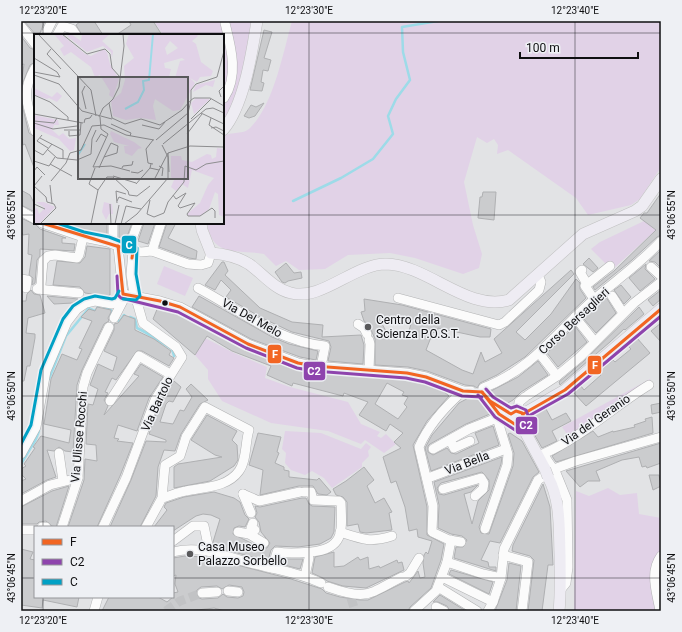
<svg xmlns="http://www.w3.org/2000/svg" width="682" height="632" viewBox="0 0 682 632" font-family="Roboto,sans-serif">
<rect width="100%" height="100%" fill="#e2e3e5"/>
<g fill="#e1d2e7">
<path d="M154,21H252C248,55 241,92 223,122V35H163Z"/>
<path d="M292,21H661V167L640,199L631,205L588,215L576,198L508,150L497,154L498,145L494,139L487,143L477,137L464,182L473,225L482,254L479,268L463,274L415,258L390,253L348,255L325,269L299,270L286,261L276,266L264,254C237,249 212,258 207,223H223V137C232,130 243,136 251,127C274,103 283,53 292,21Z"/>
<polygon points="644,221 658,228 612,270 591,249 600,242"/>
<polygon points="164,266 193,278 185,296 157,284"/>
<polygon points="205,338 234,353 267,367 265,378 290,387 348,402 361,424 380,432 377,436 381,438 386,434 396,444 384,453 365,440 361,444 328,431 271,423 222,401 208,379 208,370 195,355"/>
<polygon points="650,379 651,382 569,437 562,427"/>
<polygon points="285,431 321,433 361,449 366,443 371,447 368,451 369,456 362,463 362,467 332,488 324,478 312,471 305,475 291,470 285,463 286,453 282,449"/>
<polygon points="608,488 620,495 637,493 639,514 661,518 661,611 574,611 576,491 589,496"/>
</g>
<g fill="none" stroke-linecap="round" stroke-linejoin="round">
<g stroke="#9ddbe8" stroke-width="2.5">
<polyline points="293,201 341,178 373,159 393,134 388,116 396,99 410,80 403,52 402,27 438,21"/>
<polyline points="104,307 111,310 111,317"/>
<path d="M130,317L135,319L137,328C150,334 160,342 172,349L174,356"/>
<polyline points="115,319 120,321 124,315 125,316"/>
<polyline points="49,379 66,336 89,308 95,311 100,305"/>
<polyline points="21,464 36,439 39,431"/>
</g>
</g>
<g fill="#cbccce" stroke="#afb0b2" fill-rule="evenodd">
<polygon points="24,21 45,21 39,35 36,35"/>
<polygon points="81,21 94,21 103,35 82,35 76,25"/>
<polygon points="129,21 153,21 162,35 116,35 131,25"/>
<polygon points="264,30 272,32 264,58 271,60 268,71 263,70 261,82 264,83 262,91 250,90"/>
<polygon points="21,36 30,48 35,50 35,62 30,65 21,87 24,64 21,65"/>
<polygon points="21,101 29,133 35,137 35,170 25,144 23,145 21,133"/>
<polygon points="264,103 255,116 249,118 244,116 251,105 256,107"/>
<polygon points="21,190 30,195 35,205 35,212 21,205"/>
<polygon points="483,192 496,192 494,220 478,218 480,197 482,197"/>
<polygon points="661,193 661,235 657,237 632,260 595,290 593,287 614,271 656,230 640,218 644,213 647,213"/>
<polygon points="21,218 36,225 40,229 66,238 62,238 62,243 75,244 74,251 40,249 40,256 37,260 35,283 32,285 33,278 29,275 32,255 28,254 29,234 23,235 21,231"/>
<polygon points="61,223 107,223 107,235 85,231"/>
<polygon points="119,223 132,223 125,242 119,240"/>
<polygon points="144,223 155,223 148,244 138,241"/>
<polygon points="167,223 176,223 168,238 197,251 196,259 189,258 159,247"/>
<polygon points="87,246 110,249 110,295 107,296 85,293 80,287 53,285 57,261 80,263 85,257"/>
<polygon points="661,250 661,268 655,262 649,261"/>
<polygon points="589,258 598,268 593,272 583,264"/>
<polygon points="222,262 224,262 228,271 225,275 260,308 292,322 323,325 322,337 361,335 364,345 363,364 328,361 331,347 329,341 292,332 262,318 226,297 231,290 221,280 215,290 205,285"/>
<polygon points="286,263 294,273 301,272 302,278 288,281 285,283 282,282 275,272"/>
<polygon points="646,264 645,269 655,279 640,291 629,278"/>
<path d="M571,270L574,274L516,332L525,340L551,314L576,279L580,283V289L586,298L525,357L497,375L480,383L477,388L474,386L465,385L427,371L408,367L375,365V339L369,325L364,321L361,312L365,311L364,299L402,305L491,329L490,337H480L438,328L437,333L433,332L426,350L462,370L473,374L481,352L485,362L502,353L494,339ZM378,317L411,324L407,338L386,331Z"/>
<polygon points="621,285 631,297 624,304 614,290"/>
<polygon points="31,290 34,294 40,295 45,313 28,318 26,333 35,334 35,338 30,366 27,366 24,381 21,381 21,301 26,301 27,294"/>
<polygon points="661,290 661,299 653,306 648,300"/>
<polygon points="47,296 78,299 73,303 54,304"/>
<polygon points="199,296 272,337 289,344 318,351 316,360 300,357 251,339 192,307"/>
<polygon points="606,297 616,313 596,333 583,318"/>
<polygon points="97,307 111,310 111,312 108,318 109,321 104,324 82,370 77,385 73,452 65,451 59,447 54,451 47,450 56,477 47,480 21,494 21,481 26,479 21,474 21,469 26,466 24,464 35,448 33,447 41,436 69,443 71,430 44,424 51,379 62,354 77,360 82,349 79,348 92,321 81,317 89,309 95,311"/>
<path d="M158,307L178,313L245,349L296,369L320,373L406,379L441,389L449,396L427,421L413,445L427,507V535L444,544L441,560L431,588L410,607L408,611H225L214,608L189,611H102L109,597H158L167,602L173,597V593L178,592L175,584L176,575L173,576V558L185,556L206,557L291,579L322,589L326,593L340,597L360,600H368L405,582L408,581L409,583L418,571L420,578L425,577L423,563L424,555L426,552L428,554L432,541L418,537L417,529L409,531L405,507L396,481L391,483L383,457L401,448L394,442L403,433L390,424L386,431L359,415L368,402L344,393L343,396L293,383L292,386L276,379L267,375L271,366L232,351L207,336L195,355L153,319ZM387,383L404,392L402,395L408,397L404,404L407,407L398,419L375,404ZM229,585L242,587L244,592L243,596L238,598L227,597L223,594L218,598L202,599L199,598L196,594L197,590L201,587L217,586L222,589Z"/>
<polygon points="639,307 644,314 625,330 624,329 610,342 560,385 559,382 584,361"/>
<polygon points="124,315 135,319 135,330 154,339 171,351 169,355 174,358 169,366 142,351 137,351 116,380 112,378 105,392 108,393 104,400 108,406 104,415 139,376 134,374 141,364 163,377 149,398 137,431 118,425 114,438 119,439 117,441 133,443 120,476 97,527 68,527 84,480 85,459 97,461 96,445 86,444 88,404 93,405 98,389 90,385 98,364 113,371 117,357 104,351 114,330 114,324 118,323"/>
<polygon points="661,323 661,342 651,331"/>
<polygon points="575,326 587,342 558,367 547,353"/>
<polygon points="637,338 650,353 586,406 573,392 581,386 584,390 601,375 598,372 613,360 615,362 631,349 628,346"/>
<polygon points="538,361 548,375 521,392 513,400 506,404 492,395 489,392 518,377"/>
<polygon points="174,381 181,387 173,402 169,401 166,404 160,422 173,424 180,410 184,411 192,397 186,389 191,384 208,400 200,404 181,434 175,451 164,450 158,467 156,496 140,527 110,527 131,480 146,441 166,442 166,440 149,434 160,403"/>
<polygon points="476,394 490,414 466,424 430,444 428,446 428,452 433,455 447,448 451,453 456,454 479,443 475,433 493,426 499,445 431,471 425,448 432,435 459,403"/>
<polygon points="661,403 661,412 652,414 651,405"/>
<polygon points="546,409 552,420 566,413 571,421 552,431 557,441 542,448 529,425 536,417 535,415"/>
<polygon points="207,415 237,431 232,440 237,445 238,460 234,466 210,481 174,488 174,467 178,464 222,457 215,455 191,440"/>
<polygon points="652,417 653,433 556,462 552,456 593,431 598,437 613,431 613,432 635,427 634,425 646,421 645,419"/>
<polygon points="258,433 281,437 277,452 279,453 275,463 284,467 284,470 289,471 289,477 317,480 319,478 331,492 327,495 318,494 313,486 299,486 260,495 263,470 249,465"/>
<path d="M510,433L522,441L539,472L533,477L500,543L490,541L481,560L488,562L489,567H496V571L454,558L456,547H463L467,540L462,536L451,534L438,528L439,505L434,482L502,457L501,464L479,527L481,533L489,534L513,466L514,453L508,434ZM482,472L489,480V490L478,501L472,524L464,494L471,492L478,485L444,495L439,494L437,488L441,483Z"/>
<polygon points="661,443 661,463 647,468 646,466 642,467 639,457 622,460 596,471 600,481 588,481 580,487 566,471"/>
<polygon points="364,467 374,480 367,486 375,503 384,498 392,512 389,513 392,530 366,533 360,532 358,524 347,526 347,502 343,497 336,495 333,489 346,481"/>
<polygon points="649,475 659,475 661,486 653,490"/>
<polygon points="543,484 550,507 553,565 548,565 542,611 528,611 534,560 530,556 512,551 513,545"/>
<polygon points="69,486 56,527 52,526 46,521 39,522 37,524 21,524 21,507 52,491"/>
<polygon points="214,492 234,498 240,502 245,515 249,519 245,527 239,526 234,528 233,534 261,548 267,548 270,543 261,532 259,522 255,517 257,513 255,506 260,507 302,498 306,498 309,504 312,506 335,507 334,532 331,538 320,544 298,547 275,546 271,550 268,561 214,547 213,542 220,519 211,515 203,514 196,516 173,531 173,527 154,527 167,510 164,507 166,503 184,497"/>
<polygon points="21,549 33,552 30,559 35,560 35,597 79,597 77,607 43,600 42,608 21,605"/>
<polygon points="334,552 334,567 344,566 358,557 360,560 368,557 369,569 379,566 380,568 397,560 398,563 402,562 404,570 366,588 343,586 327,581 323,578 312,573 315,557"/>
<polygon points="281,559 303,559 300,569 280,564"/>
<polygon points="509,563 521,566 516,611 495,611 507,580"/>
<polygon points="451,570 493,582 489,594 449,574"/>
<polygon points="440,595 466,611 450,611 447,606 438,602 433,602"/>
</g>
<g fill="none" stroke-linecap="round" stroke-linejoin="round">
<g stroke="#c2c3c5" stroke-width="9" stroke-dasharray="9 4.5" stroke-linecap="butt">
<polyline points="351,598 355,611"/>
<polyline points="166,611 180,601 202,593"/>
</g>
<g stroke="#b2b3b4" stroke-width="10">
<g id="minor">
<polyline points="21,26 35,44"/>
<polyline points="45,35 52,21"/>
<polyline points="57,35 62,26 72,29 76,35"/>
<path d="M35,68C20,94 28,104 35,131"/>
<path d="M224,98C239,76 231,47 225,23"/>
<polyline points="21,211 35,219"/>
<polyline points="42,223 83,237 108,242 128,250 141,252 152,251 188,264 201,265 208,263 211,253"/>
<polyline points="113,223 113,244"/>
<polyline points="118,246 123,294"/>
<polyline points="128,250 138,223"/>
<polyline points="152,251 161,223"/>
<polyline points="651,267 661,276"/>
<polyline points="582,270 580,272 587,284"/>
<polyline points="21,279 27,280 26,288"/>
<path d="M198,288C240,310 276,341 325,346L321,367"/>
<polyline points="37,289 79,293"/>
<polyline points="38,289 41,285 43,261 48,256 55,255 77,258 79,255 83,237"/>
<polyline points="123,294 160,301 180,307 248,344 298,363 314,366 407,373 426,377 463,391 471,391"/>
<polyline points="612,296 623,313"/>
<polyline points="398,298 499,325 505,322 539,290 541,282 538,275"/>
<polyline points="594,299 585,286 610,266"/>
<polyline points="575,317 595,342"/>
<polyline points="114,318 125,297"/>
<polyline points="358,324 364,328 367,334"/>
<polyline points="369,340 370,344 369,370"/>
<polyline points="539,353 557,376"/>
<path d="M482,392L483,388C531,370 555,334 592,301C615,281 640,264 661,241"/>
<polyline points="482,392 496,412 511,421"/>
<polyline points="528,395 557,376 580,357 634,303 661,282"/>
<polyline points="110,401 139,356 170,374"/>
<polyline points="490,401 511,414"/>
<polyline points="518,411 519,402 525,397"/>
<polyline points="450,440 454,448 470,441"/>
<polyline points="433,449 469,429 497,418"/>
<polyline points="59,453 63,481"/>
<polyline points="21,454 36,427 46,371 67,322 77,309 86,303 95,301 112,304 118,302 123,294"/>
<polyline points="428,478 506,449"/>
<polyline points="443,489 481,478 484,483 483,489 475,496"/>
<polyline points="243,494 259,501 300,492"/>
<polyline points="243,494 251,513"/>
<polyline points="21,501 50,485 78,478"/>
<polyline points="253,523 251,528 255,530"/>
<polyline points="42,527 46,527"/>
<polyline points="62,527 78,478 83,387 87,373 109,327"/>
<polyline points="103,527 126,478 155,400 182,357 176,347 143,323 133,288 131,274 133,251"/>
<path d="M146,527L162,498C170,496 178,492 186,491C203,487 227,488 239,471C247,460 245,442 249,430L205,407L186,437L180,456L165,465L162,498"/>
<polyline points="485,529 507,465 508,454 497,418"/>
<polyline points="21,530 35,530"/>
<polyline points="238,532 249,534 264,543"/>
<path d="M340,532C361,539 370,543 392,536"/>
<polyline points="451,540 447,562 483,574 501,578"/>
<polyline points="173,541 193,526 204,526 209,550"/>
<path d="M461,542L449,540L432,532L433,506L419,447C428,426 446,406 463,391"/>
<path d="M173,552C205,544 232,560 263,566C284,571 302,574 321,583"/>
<polyline points="503,555 528,562 522,611"/>
<path d="M272,568L277,552C289,554 299,553 311,552C345,549 342,530 341,503L339,501L313,500L311,492H304"/>
<polyline points="305,576 309,558"/>
<polyline points="406,576 410,573 419,558"/>
<polyline points="442,577 493,602"/>
<path d="M328,587C368,601 368,594 402,577"/>
<polyline points="438,587 477,611"/>
<path d="M561,589L566,583L568,567L567,500L556,473L543,454C582,437 613,407 649,385"/>
<polyline points="228,591 238,592"/>
<polyline points="202,593 217,592"/>
<polyline points="436,607 444,611"/>
<polyline points="94,611 98,597"/>
<polyline points="414,611 436,591 447,562"/>
<polyline points="488,611 493,602 501,578 504,549 538,480 554,469 576,461 661,437"/>
<path d="M660,611C657,593 649,572 661,556"/>
</g>
</g>
<g stroke="#c0c0c1" stroke-width="12">
<g id="major">
<path d="M223,130C244,106 252,52 257,21"/>
<path d="M201,223L202,230L211,253C224,254 238,257 249,264C263,274 274,289 291,293C322,301 354,264 386,264C428,265 467,312 509,300L583,234L635,211L642,206L661,179"/>
<circle cx="517" cy="418" r="7"/>
<polyline points="523,414 565,390 661,309"/>
<polyline points="521,424 545,469"/>
<path d="M548,477C561,501 559,529 560,555C560,574 561,593 559,611"/>
</g>
</g>
<use href="#minor" stroke="#fbfbfb" stroke-width="9"/>
<use href="#major" stroke="#eeecf3" stroke-width="11"/>
<g stroke="#c0c0c1" stroke-width="12" stroke-linecap="butt">
<polyline id="major-bridge" points="545,469 548,477"/>
</g>
<use href="#major-bridge" stroke="#eeecf3" stroke-width="11"/>
<g stroke="#eef0f4" stroke-width="6">
<g id="bus-1">
<polyline points="42,223 133,251 132,258"/>
<polyline points="118,246 123,294 160,301 180,307 248,344 298,363 314,366 407,373 426,377 463,391 482,392"/>
<polygon points="482,392 490,401 511,414 516,411 522,413 524,418 522,423 516,425 499,414"/>
<polyline points="523,414 565,390 661,309"/>
</g>
</g>
<g stroke="#eef0f4" stroke-width="6">
<g id="bus-2">
<polyline points="117,276 118,295 121,298 178,312 246,348 297,368 314,371 406,378 425,382 462,396 482,397"/>
<polyline points="478,395 495,417 515,430 526,426 529,418 526,410 517,406 511,408 493,397 486,389"/>
<polyline points="525,418 568,394 661,316"/>
</g>
</g>
<g stroke="#eef0f4" stroke-width="6">
<g id="bus-3">
<polyline points="57,223 84,232 109,237 137,248 136,274 140,296 136,300 123,299"/>
<polyline points="21,444 31,425 41,370 63,319 73,306 84,299 95,296 112,299 115,298 119,291"/>
</g>
</g>
<use href="#bus-1" stroke="#f26522" stroke-width="3"/>
<use href="#bus-2" stroke="#8e44ad" stroke-width="3"/>
<use href="#bus-3" stroke="#01a1c5" stroke-width="3"/>
</g>
<path fill="none" stroke="#0f0f11" stroke-width="1" stroke-opacity="0.45" d="M43,21V35M309,21V611M575,21V611M21,33H661M21,215H35M223,215H661M43,223V527M21,396H661M21,578H35M173,578H661M43,597V611"/>
<circle fill="#0f0f11" stroke="#eef0f4" stroke-width="1.5" cx="165" cy="303" r="3.5"/>
<g fill="#59595b" stroke="#eef0f4" stroke-width="1.5">
<circle cx="368" cy="327" r="4"/>
<circle cx="190" cy="554" r="4"/>
</g>
<g text-anchor="middle" stroke-width="3" stroke-linejoin="round" paint-order="stroke">
<g font-size="12" fill="#0f0f11" stroke="#eef0f4">
<text transform="translate(252 318) rotate(29)" y="4">Via Del Melo</text>
<text transform="translate(574 321) rotate(-43)" y="4">Corso Bersaglieri</text>
<text transform="translate(157 404) rotate(-65)" y="4">Via Bartolo</text>
<text transform="translate(596 420) rotate(-35)" y="4">Via del Geranio</text>
<text transform="translate(79 437) rotate(-85)" y="4">Via Ulisse Rocchi</text>
<text transform="translate(467 463) rotate(-21)" y="4">Via Bella</text>
</g>
<g font-size="12" fill="#0f0f11" stroke="#eef0f4" text-anchor="start">
<text x="376" y="324">Centro della<tspan x="376" dy="14">Scienza P.O.S.T.</tspan></text>
<text x="198" y="551">Casa Museo<tspan x="198" dy="14">Palazzo Sorbello</tspan></text>
</g>
</g>
<g transform="translate(34 34)">
<rect width="190" height="190" fill="#e2e3e5"/>
<path d="M20,0H27L51,20L57,22L70,15L73,18L76,30L85,45L79,64L75,61L76,57L66,41L61,43L57,33L37,18L30,22L26,15L30,12ZM37,0L47,7L48,0H76L68,7L79,17L78,24L77,18L69,12L53,18L33,2ZM95,0H162L164,2L158,7L162,10L167,28L179,37L177,42L166,43L163,48L156,44L161,49L146,76L139,77L121,65L119,72L122,86L107,84L92,86L79,82L77,67L87,59L91,46L90,32L100,24L92,10ZM136,7L144,14L133,21L131,14ZM148,24L151,26L146,27L141,44L135,43L137,35L131,34L130,29ZM181,46L179,53L172,51L159,58L162,51ZM0,54L18,63L23,58L28,62L23,68L15,64L13,65L0,61ZM162,64L176,65L160,80L157,69ZM0,81L24,86L25,91H20L18,96L25,102L29,99L35,105L42,104L40,116L36,117L25,105L0,94ZM77,97L100,108L108,114L104,115L98,122L91,119L90,112H95L80,108L76,100ZM183,114L190,115V183L185,181L184,160L181,158L175,175L166,182H155L153,180L166,169L174,151L180,144L158,136L154,154L148,150L142,157L137,153L140,146L137,143V122H147L148,126L158,128L173,120L177,121L178,125L182,123ZM2,168H10L21,173L5,190H0V175L3,174L5,180L11,174ZM70,168L78,170L79,180H75L72,186L68,178Z" fill="#e1d2e7" fill-rule="evenodd"/>
<path fill="none" stroke="#9ddbe8" stroke-width="2" d="M91,75L104,68L110,56L109,47L115,46L119,0M44,121L51,110"/>
<path fill="none" stroke="#8e8e90" stroke-width="1" d="M28,0L53,20L71,15L76,20L78,34L86,43M5,1L57,56L62,82M17,15L13,20L27,35M0,24L23,38L26,43L0,38M0,41L25,50L48,77L78,85M51,52L48,58L52,75M0,61L16,68L34,83V86M187,63L185,57L190,52M79,65L75,69L78,84L91,90L107,85L126,91L148,76L157,66V56L162,50L183,43L190,17M79,65L85,53L90,12L89,0M167,79L190,90M0,80L49,89M65,83L69,74L75,69M66,83L67,95L74,100L59,133L77,132L96,137M177,84L175,91L190,101M157,85L177,65M0,87L20,89L23,84M0,89L19,95L43,92M50,89L51,85L56,84L58,81M77,90L97,99L96,102M108,91L125,95L131,88M177,94L182,93L190,97M30,96H46M35,97V102L46,101L47,89M153,100L168,80M8,101L3,107L14,114M6,104L29,116V125M122,106L154,79L157,66L160,64H176L190,72M62,108L67,100L72,103M129,110L172,75L179,74L190,79M13,115L23,124L43,126L57,120L58,105L62,96M0,116L9,121L18,110M134,119L135,138M0,127L15,132L21,123M16,130L38,142M117,130L116,134L125,136M119,130L114,129L112,115L119,106M125,132L129,134L128,142M61,134L55,150L64,156M65,134L70,123L83,119L84,112L77,109L70,123M88,134L89,132L98,131L99,127M0,137L3,133L11,141M97,138L104,139L109,136M8,142L0,152L12,163M79,142L102,149M120,146L134,119L156,112L190,113M17,147L32,129L36,119L47,116L58,92L70,91L92,101L120,106M102,150L116,134M16,151L18,169M95,161L103,162L116,152M139,161L142,165L152,159L144,172L146,174L161,169L153,180L154,182H166L178,174L181,177V184M116,166L113,180L120,183L130,179L134,168L150,148L151,132L162,136L172,130L190,127M83,167L85,163L98,168M83,169L82,157L92,160M0,170L11,175M76,170L77,190M6,190L22,174L20,170L13,168L12,163M57,190L64,156L73,143H79L94,157L95,161M81,190L85,171M87,190L92,172L107,175M90,190L103,180L134,144V123L128,111"/>
<path fill="#59595b" fill-opacity="0.15" stroke="#59595b" stroke-width="2" d="M44,43H154V145H44Z"/>
<rect width="190" height="190" fill="none" stroke="#0f0f11" stroke-width="2"/>
</g>
<g stroke="#eef0f4" stroke-width="1.5">
<rect x="121" y="235" width="16" height="19" rx="4" fill="#01a1c5"/>
<rect x="267" y="344" width="15" height="20" rx="4" fill="#f26522"/>
<rect x="587" y="355" width="15" height="20" rx="4" fill="#f26522"/>
<rect x="303" y="361" width="23" height="20" rx="4" fill="#8e44ad"/>
<rect x="515" y="416" width="23" height="19" rx="4" fill="#8e44ad"/>
</g>
<g font-size="11" text-anchor="middle" font-weight="bold" fill="#fff">
<text x="129" y="249">C</text>
<text x="275" y="358">F</text>
<text x="595" y="369">F</text>
<text x="314" y="375">C2</text>
<text x="526" y="429">C2</text>
</g>
<rect width="682" height="632" fill="none" stroke="#eef0f4" stroke-width="44"/>
<rect x="34" y="526" width="140" height="72" fill="#eef0f4" stroke="#959699"/>
<rect x="42" y="539" width="20" height="6" fill="#f26522" stroke="#959699"/>
<text x="70" y="546" font-size="12" fill="#0f0f11">F</text>
<rect x="42" y="559" width="20" height="6" fill="#8e44ad" stroke="#959699"/>
<text x="70" y="566" font-size="12" fill="#0f0f11">C2</text>
<rect x="42" y="579" width="20" height="6" fill="#01a1c5" stroke="#959699"/>
<text x="70" y="586" font-size="12" fill="#0f0f11">C</text>
<path d="M520 52v6h118v-6" fill="none" stroke="#0f0f11" stroke-width="2"/>
<text x="526" y="52" font-size="12" fill="#0f0f11" stroke="#eef0f4" stroke-width="3" paint-order="stroke">100 m</text>
<rect x="22" y="22" width="638" height="588" fill="none" stroke="#0f0f11" stroke-width="1.5"/>
<g font-size="10" text-anchor="middle" fill="#0f0f11">
<text x="43" y="14">12°23'20"E</text>
<text x="309" y="14">12°23'30"E</text>
<text x="575" y="14">12°23'40"E</text>
<text transform="translate(11 215) rotate(-90)" y="4">43°06'55"N</text>
<text transform="translate(671 215) rotate(-90)" y="4">43°06'55"N</text>
<text transform="translate(11 396) rotate(-90)" y="4">43°06'50"N</text>
<text transform="translate(671 396) rotate(-90)" y="4">43°06'50"N</text>
<text transform="translate(11 578) rotate(-90)" y="4">43°06'45"N</text>
<text transform="translate(671 578) rotate(-90)" y="4">43°06'45"N</text>
<text x="43" y="624">12°23'20"E</text>
<text x="309" y="624">12°23'30"E</text>
<text x="575" y="624">12°23'40"E</text>
</g>
</svg>
